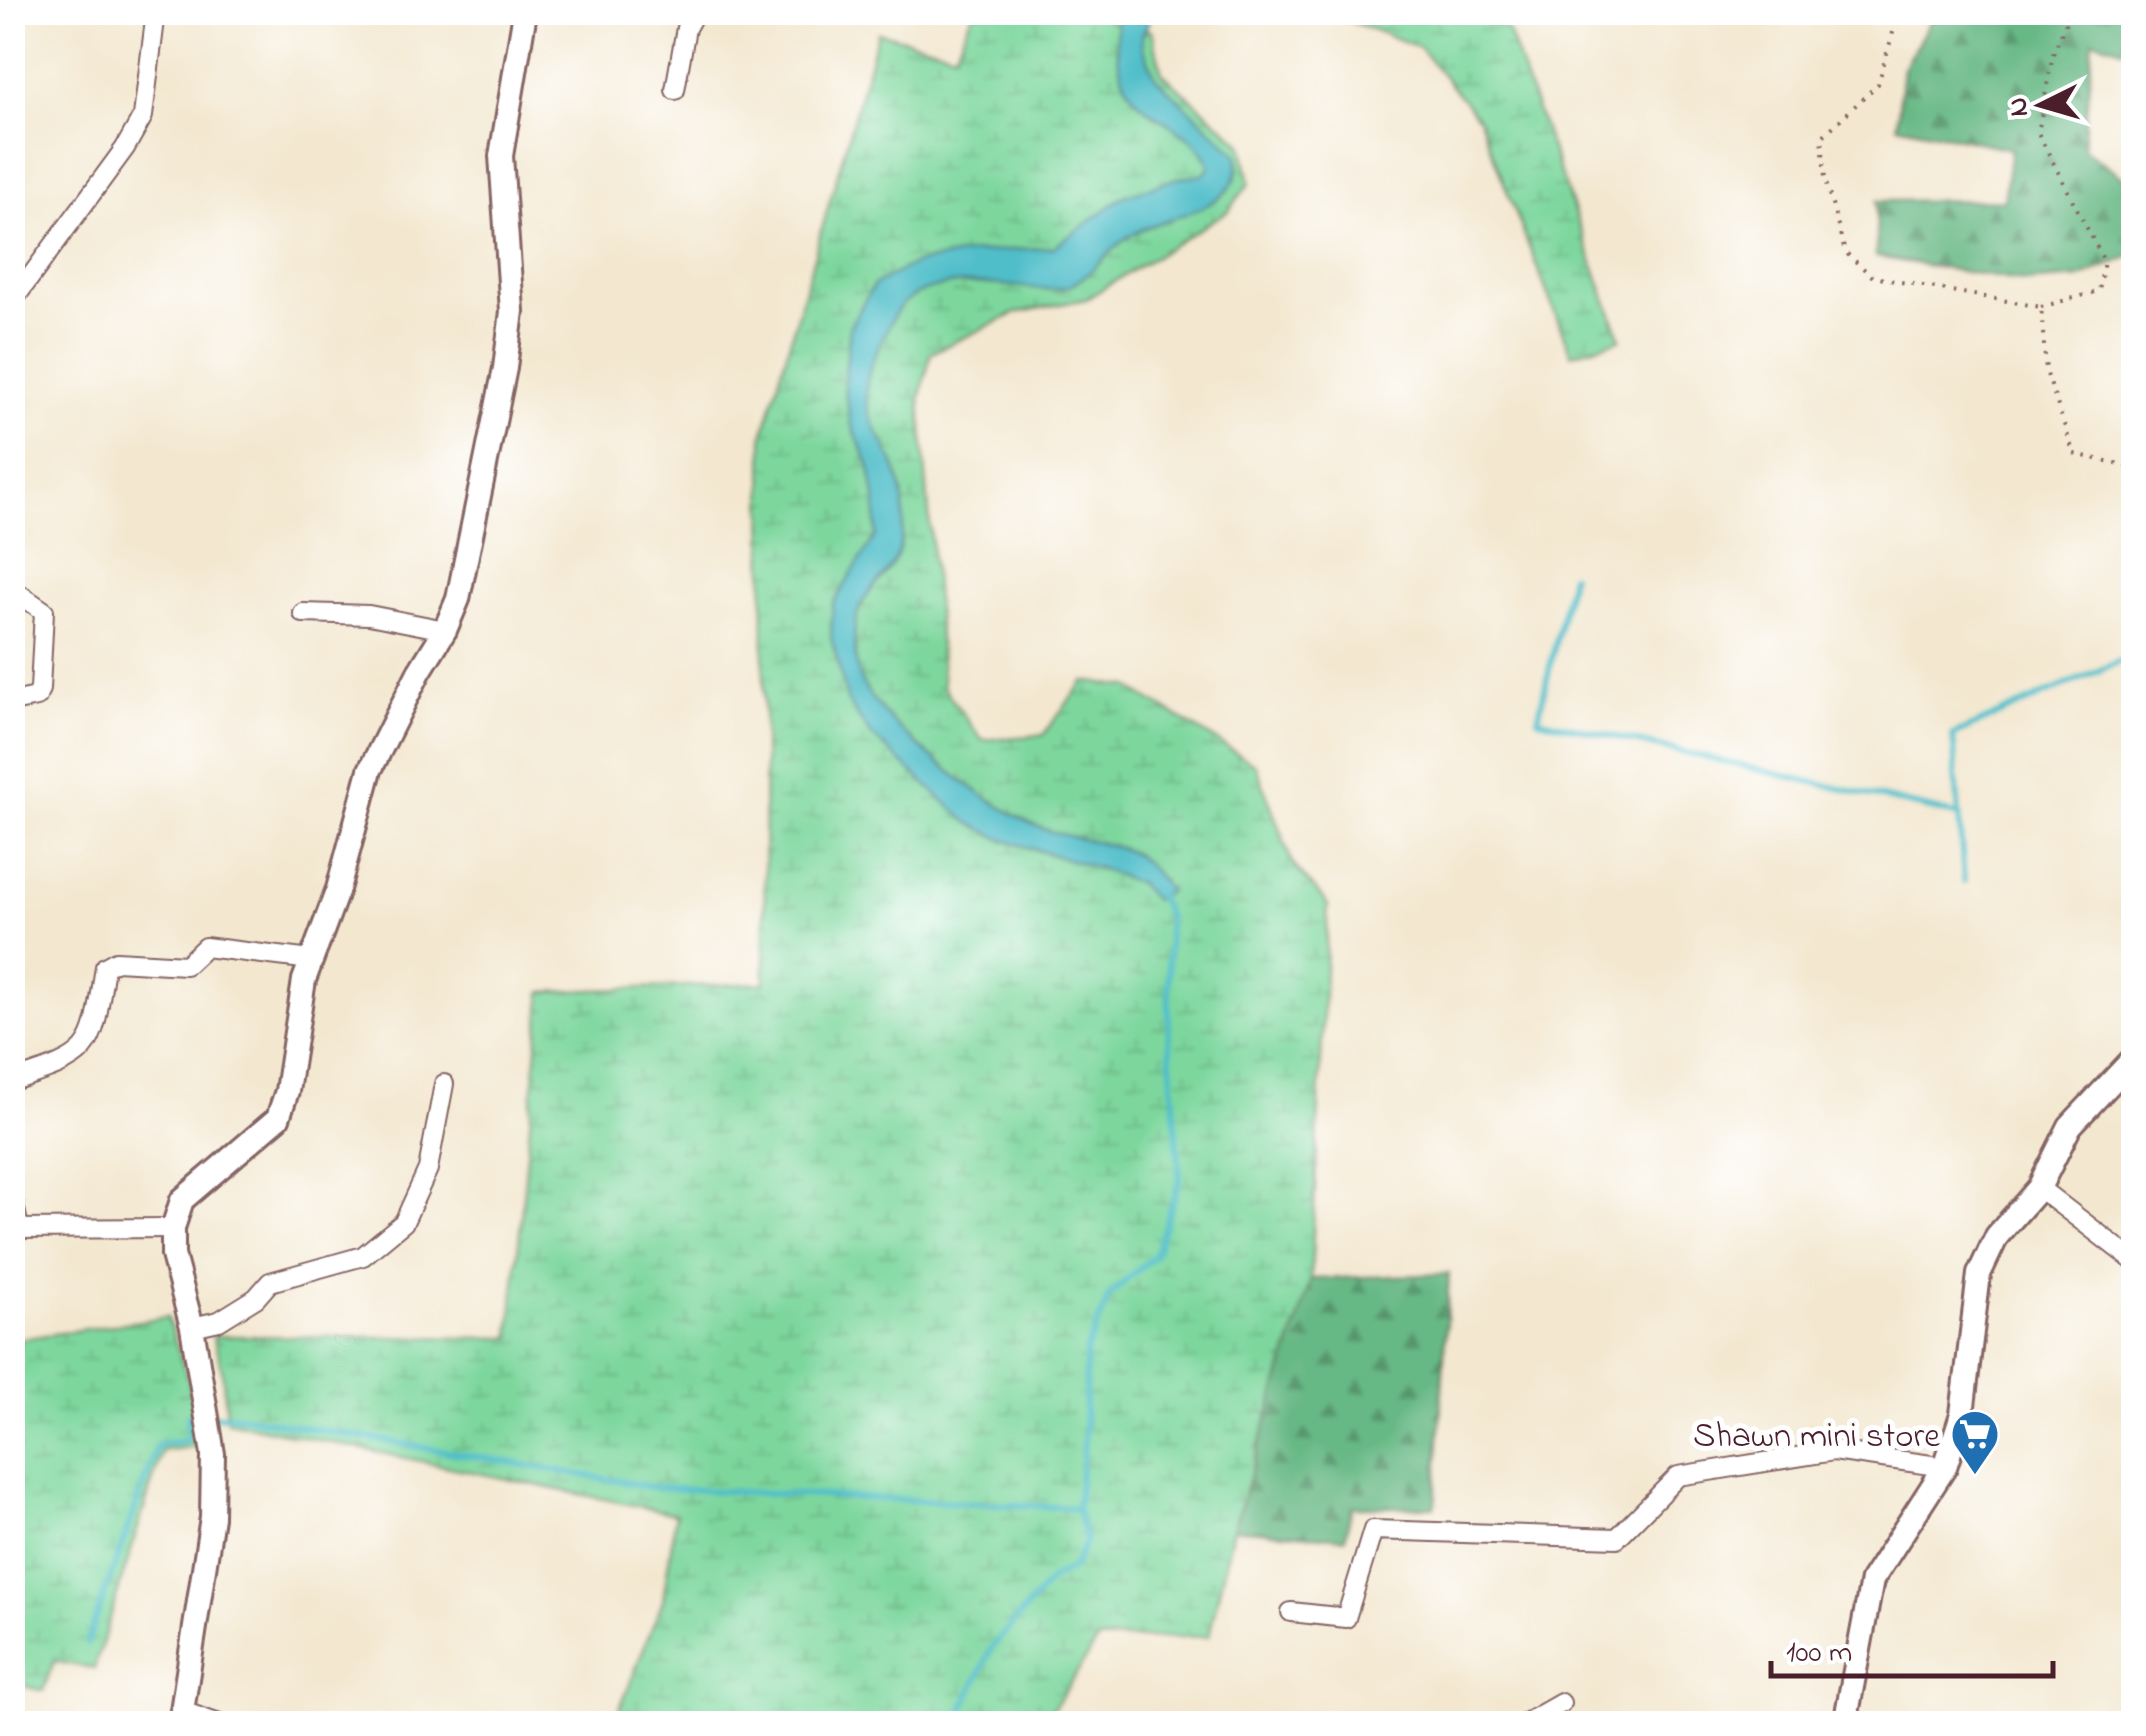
<svg xmlns="http://www.w3.org/2000/svg" width="2146" height="1736" viewBox="0 0 2146 1736" font-family="'Indie Flower',sans-serif">
<defs>
<pattern id="forest-firs" width="22" height="20" patternUnits="userSpaceOnUse" patternTransform="scale(2.5)"><rect width="22" height="20" fill="#66b884"/><path d="M5 1l3.5 6h-7zM16 11l3.5 6h-7z" fill="#56956c"/></pattern>
<pattern id="wetland-marsh" width="20" height="14" patternUnits="userSpaceOnUse" patternTransform="scale(2.5)"><rect width="20" height="14" fill="#7dd79d"/><path d="M1 5h8M5 5V1M11 12h8M15 12V8" fill="none" stroke="#6eb887"/></pattern>
</defs>
<rect width="100%" height="100%" fill="#fff"/>
<filter id="ink" filterUnits="userSpaceOnUse"><feTurbulence type="fractalNoise" baseFrequency=".01" numOctaves="2"/><feDisplacementMap in="SourceGraphic" scale="20" xChannelSelector="R" yChannelSelector="G"/><feConvolveMatrix kernelMatrix="1 2 1 2 8 2 1 2 1" color-interpolation-filters="sRGB"/></filter>
<filter id="wash" filterUnits="userSpaceOnUse"><feTurbulence type="fractalNoise" baseFrequency=".0048" numOctaves="4" result="noise"/><feDisplacementMap in="SourceGraphic" scale="40" xChannelSelector="R" yChannelSelector="G"/><feGaussianBlur stdDeviation="2.25" result="paint"/><feColorMatrix in="noise" values="0 0 0 0 0 0 0 0 0 0 0 0 0 0 0 0 0 1.4 0 .05"/><feComposite in="paint" operator="in"/></filter>
<g filter="url(#wash)">
<rect width="100%" height="100%" fill="#f3e7cf"/>
<g fill="url(#forest-firs)" stroke="#586c58" stroke-width="2.5">
<polygon points="1935,13 2133,13 2133,52 2093,40 2083,148 2133,184 2133,255 2080,278 2025,282 1876,257 1877,201 2004,200 2011,149 1897,125 1903,68"/>
<polygon points="1449,1274 1435,1507 1352,1507 1345,1538 1233,1529 1311,1279"/>
</g>
<g fill="url(#wetland-marsh)" stroke="#647b64" stroke-width="2.5">
<polygon points="973,13 1105,13 1109,21 1152,31 1162,73 1242,143 1250,183 1228,211 1086,299 1016,313 931,353 920,399 943,687 982,740 1043,735 1084,681 1129,687 1256,765 1292,863 1328,905 1311,1279 1233,1529 1209,1636 1098,1640 1044,1723 614,1723 663,1600 676,1514 227,1421 222,1370 213,1336 510,1338 542,992 765,983 763,436 878,32 955,53"/>
<polygon points="1328,13 1469,13 1507,29 1621,339 1571,354 1479,119 1419,47"/>
<polygon points="167,1317 190,1385 197,1446 162,1451 94,1669 54,1661 43,1691 13,1683 13,1340"/>
</g>
<path fill="#50bec9" stroke="#4d6e7a" stroke-width="2.5" d="M1119,13H1158L1152,16L1142,35L1143,48L1156,78L1237,154C1247,209 1170,214 1134,233C1111,246 1094,275 1069,286C1056,292 1038,288 1024,287C986,283 930,276 901,306C892,315 885,334 879,346C841,424 898,432 903,502C904,518 903,547 894,561C876,590 852,599 855,640C855,654 856,673 863,684C887,730 995,811 1044,829C1070,839 1100,840 1125,850C1144,857 1157,875 1169,891L1154,900L1139,884L1104,870L1003,840L966,821L870,734L848,702L831,637L833,604L876,535V502L870,467L851,424L844,387L850,326L874,285L916,263L971,253L1054,247L1124,196L1178,178L1203,175L1210,167C1198,129 1152,123 1131,93C1115,70 1117,42 1116,16Z"/>
<g fill="none" stroke-linecap="round" stroke-linejoin="round">
<g stroke="#50bec9" stroke-width="6">
<polyline points="1571,575 1538,719 1960,816"/>
<polyline points="1964,881 1953,735 2134,655"/>
<polyline points="214,1416 234,1415 658,1488 1077,1508"/>
<polyline points="87,1643 158,1444 188,1440 188,1416 202,1416"/>
<polyline points="956,1724 992,1647 1052,1579 1074,1567 1086,1541 1077,1508 1084,1444 1086,1351 1110,1294 1155,1255 1180,1179 1169,1037 1168,917 1156,891"/>
</g>
</g>
</g>
<g filter="url(#ink)">
<g fill="none" stroke-linecap="round" stroke-linejoin="round">
<g stroke="#856564" stroke-width="22">
<g id="minor">
<polyline points="675,90 686,28 695,12"/>
<polyline points="12,302 125,148 143,116 156,12"/>
<polyline points="12,589 44,611 40,689 37,697 12,702"/>
<polyline points="303,613 369,615 445,630"/>
<path d="M12,1081C96,1055 92,1051 105,967L116,961L186,965L205,947L311,960"/>
<polyline points="2039,1188 2134,1261"/>
<polyline points="12,1195 19,1228"/>
<polyline points="12,1229 173,1228"/>
<polyline points="192,1327 219,1321 256,1298 270,1282 363,1256 404,1222 428,1169 444,1084"/>
<polyline points="1291,1612 1346,1618 1373,1530 1617,1538 1678,1476 1834,1451 1945,1467"/>
<polyline points="182,1711 219,1724"/>
<polyline points="1524,1724 1561,1703"/>
</g>
</g>
<g stroke="#856564" stroke-width="28">
<g id="tertiary">
<polyline points="180,1724 212,1517 213,1454 192,1327 173,1255 173,1228 182,1200 278,1118 287,1091 304,980 338,889 370,770 419,672 445,630 458,599 505,368 512,311 501,156 525,12"/>
<polyline points="1845,1724 1872,1580 1945,1467 1962,1414 1979,1274 1997,1236 2039,1188 2070,1126 2134,1058"/>
</g>
</g>
<g stroke="#856564" stroke-width="4" stroke-dasharray="2.5 8" stroke-linecap="butt">
<polyline points="1899,12 1878,84 1822,137 1825,179 1845,252 1873,277 2041,307 2046,371 2074,454 2134,467"/>
<polyline points="2041,307 2099,291 2104,261 2038,133 2053,54 2070,12"/>
</g>
<use href="#minor" stroke="#fff" stroke-width="18"/>
<use href="#tertiary" stroke="#fff" stroke-width="22"/>
</g>
</g>
<defs>
<g id="supermarket-pin" transform="scale(2.5)"><path d="M0 17L-7.5 6A9.5 9.5 0 1 1 7.5 6Z" fill="#1f6fb2" stroke="#fff"/><path d="M-6-5.5h2.5l.6 2H6L4.5 2H-2.5L-4.4-4H-6ZM-1.5 3.2a1.3 1.3 0 1 0 .1 0ZM3 3.2a1.3 1.3 0 1 0 .1 0Z" fill="#fff"/></g>
</defs>
<g fill-rule="evenodd">
<use href="#supermarket-pin" x="1975" y="1434"/>
</g>
<g text-anchor="middle" stroke-width="10" stroke-linejoin="round" paint-order="stroke">
<g font-size="35" fill="#4a1f2b" stroke="#fff" text-anchor="end">
<text x="1940" y="1446">Shawn mini store</text>
</g>
</g>
<rect width="2146" height="1736" fill="none" stroke="#fff" stroke-width="50"/>
<g transform="translate(2041 105) rotate(265)" stroke="#ffffff" stroke-width="8" paint-order="stroke">
<path d="M0-8L18 38L0 25L-18 38Z" fill="#4a1f2b"/>
<text y="-15" font-size="28" font-weight="bold" text-anchor="middle" fill="#4a1f2b">N</text>
</g>
<path d="M1771 1661v15h282v-15" fill="none" stroke="#4a1f2b" stroke-width="5"/>
<text x="1786" y="1661" font-size="30" fill="#4a1f2b" stroke="#ffffff" stroke-width="8" paint-order="stroke">100 m</text>
</svg>
